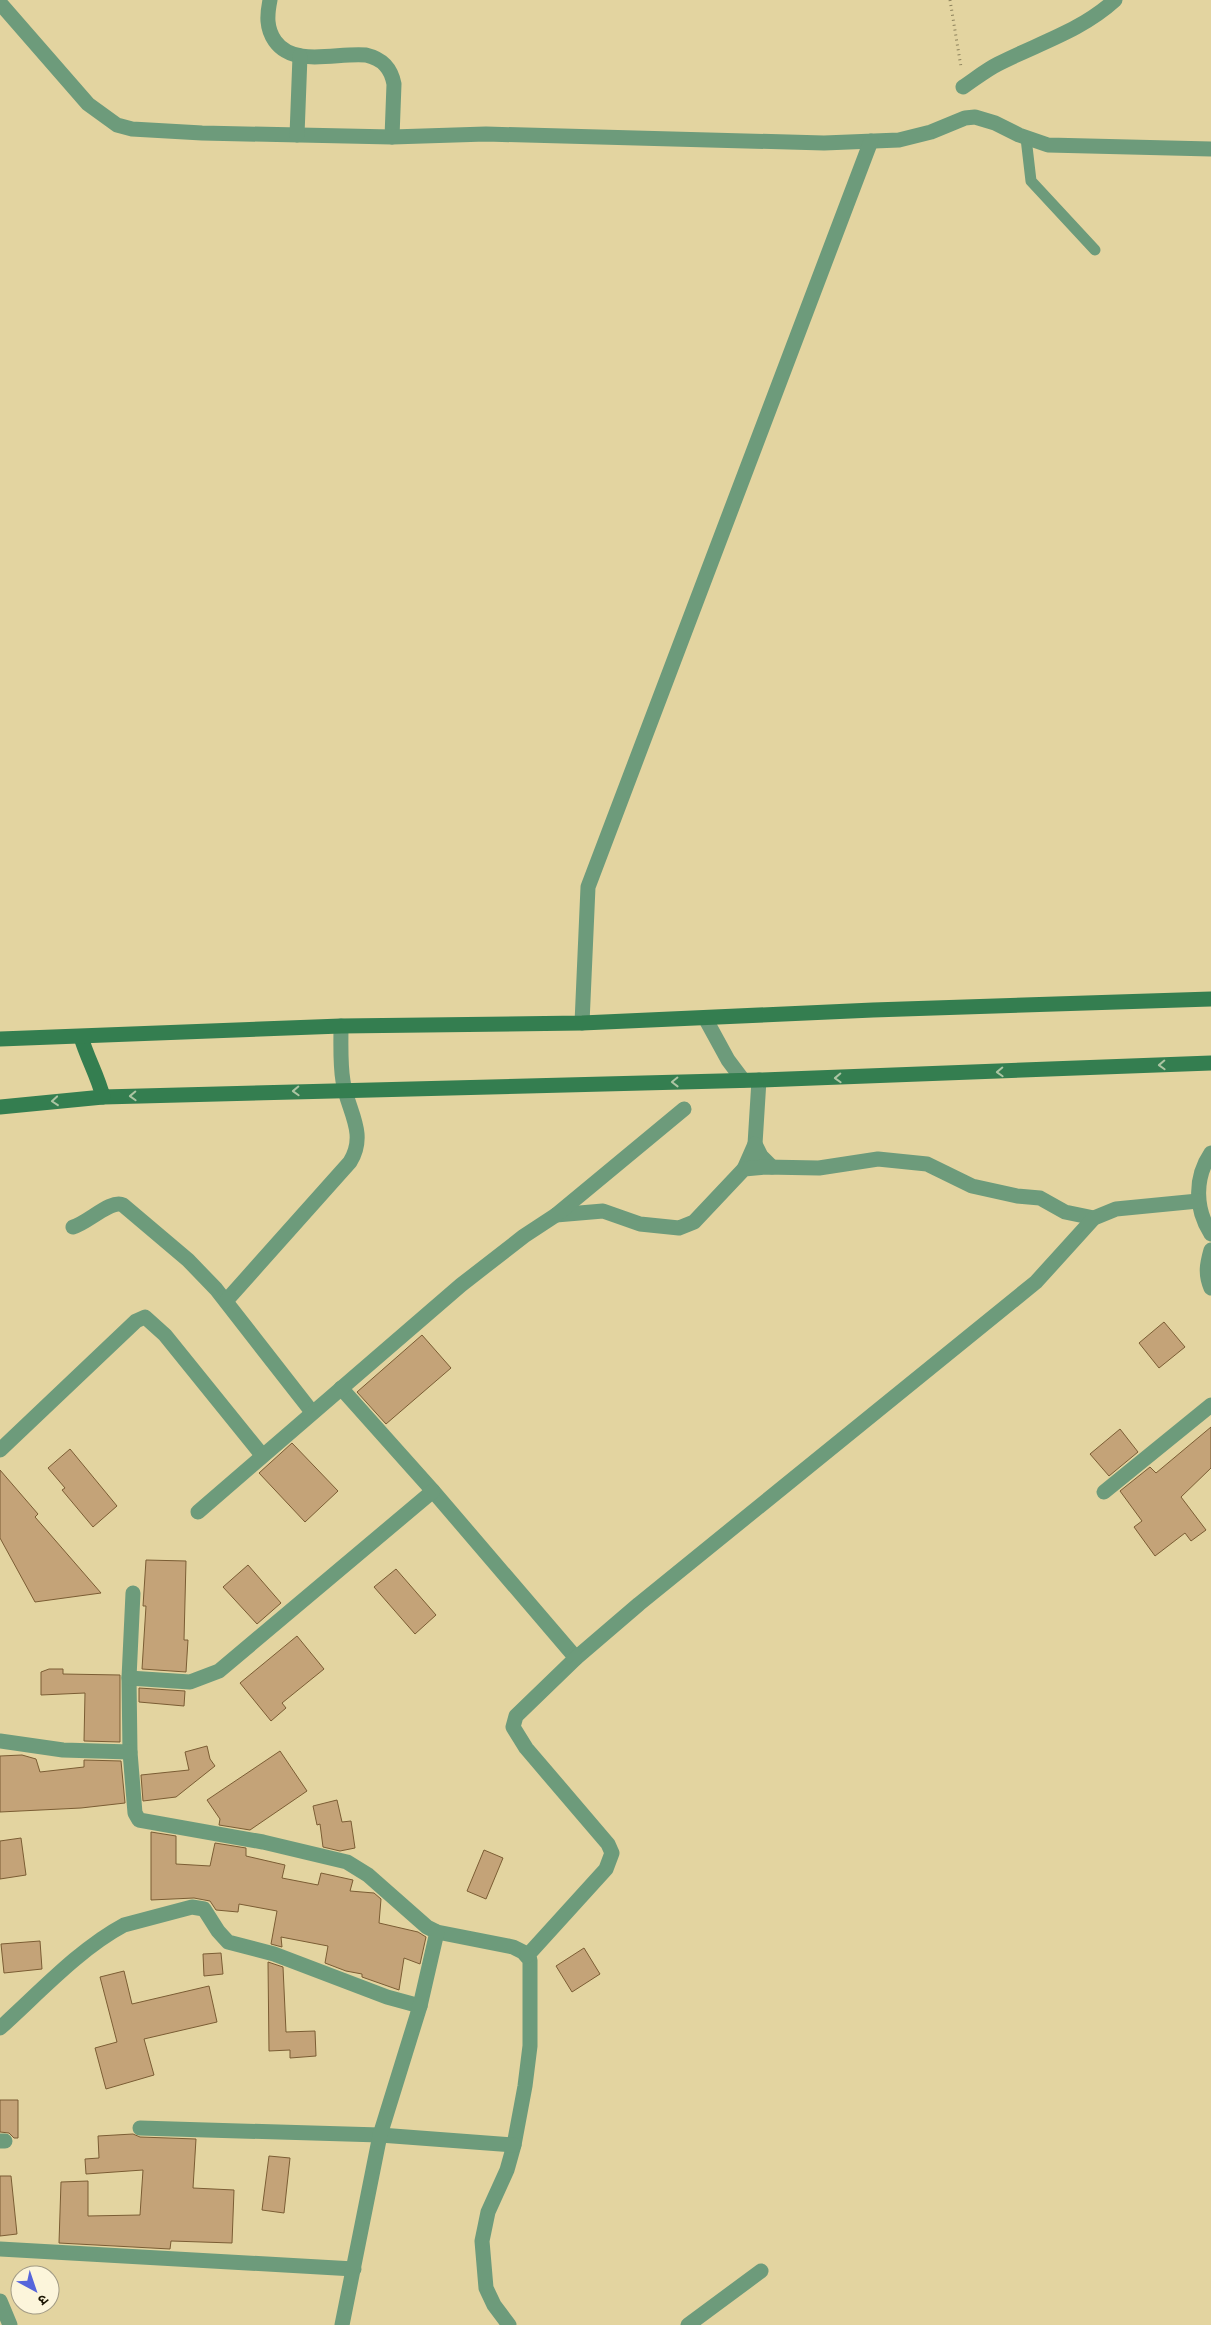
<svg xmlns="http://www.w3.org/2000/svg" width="1211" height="2325" viewBox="0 0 1211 2325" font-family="'Nunito Sans','Noto Sans Devanagari',sans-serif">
<rect width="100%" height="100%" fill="#e3d4a0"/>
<g fill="#c4a378" stroke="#7b5d34">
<polygon points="1164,1322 1185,1347 1159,1368 1139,1343"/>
<polygon points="422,1335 451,1368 386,1424 357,1392"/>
<polygon points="1211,1427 1211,1468 1181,1497 1206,1530 1191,1541 1185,1533 1155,1556 1134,1527 1142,1521 1120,1491 1150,1467 1156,1473"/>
<polygon points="1120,1429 1138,1452 1109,1476 1090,1454"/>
<polygon points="292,1443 338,1491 305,1522 259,1473"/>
<polygon points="70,1449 117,1506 93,1527 62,1490 65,1488 48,1468"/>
<polygon points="0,1470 38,1514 35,1517 101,1593 35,1602 0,1538"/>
<polygon points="146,1560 186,1561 184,1640 188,1640 186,1672 142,1669 146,1606 143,1606"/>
<polygon points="248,1565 281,1603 257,1624 223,1587"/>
<polygon points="396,1569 436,1615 415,1634 374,1587"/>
<polygon points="297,1636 324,1669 282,1703 286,1708 271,1721 240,1683"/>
<polygon points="49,1669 63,1669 63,1674 120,1675 120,1742 84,1741 85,1693 41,1695 41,1672"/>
<polygon points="139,1688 185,1691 184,1706 139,1702"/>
<polygon points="207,1746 210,1759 215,1766 176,1797 143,1801 141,1775 189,1770 185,1752"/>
<polygon points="280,1751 307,1791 250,1830 219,1825 220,1819 207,1800"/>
<polygon points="22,1755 36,1759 40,1772 84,1767 84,1760 121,1761 125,1803 81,1808 0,1812 0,1756"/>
<polygon points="337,1800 342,1822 351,1821 355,1848 340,1851 323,1847 320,1824 317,1825 313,1806"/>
<polygon points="151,1832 176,1836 176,1864 210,1866 215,1843 246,1848 246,1856 285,1865 282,1878 318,1885 321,1873 353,1880 350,1891 374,1893 381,1899 379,1923 418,1932 426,1937 420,1964 404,1958 399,1990 362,1977 362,1974 346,1971 325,1963 328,1946 281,1937 282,1947 271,1944 277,1911 239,1904 238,1912 216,1910 210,1901 194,1898 151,1900"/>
<polygon points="21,1838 26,1875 0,1879 0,1841"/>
<polygon points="484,1850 503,1858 486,1899 467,1891"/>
<polygon points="40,1941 42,1969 4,1973 1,1944"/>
<polygon points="584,1948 600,1974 572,1992 556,1966"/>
<polygon points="221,1953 223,1974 204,1976 203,1954"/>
<polygon points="268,1962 283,1967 286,2032 315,2031 316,2056 290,2058 290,2050 269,2051"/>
<polygon points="124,1971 132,2004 209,1986 217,2022 144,2039 154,2075 106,2089 95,2048 117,2042 100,1977"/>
<polygon points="0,2100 18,2100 18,2138 14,2138 9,2133 0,2132"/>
<polygon points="133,2134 140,2137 196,2139 193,2188 234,2190 232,2243 171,2241 170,2249 59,2243 61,2182 88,2181 88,2216 140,2215 143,2170 86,2174 85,2159 99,2158 98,2136"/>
<polygon points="269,2156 290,2158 284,2213 262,2210"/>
<polygon points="0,2176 11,2176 17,2234 0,2236"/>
</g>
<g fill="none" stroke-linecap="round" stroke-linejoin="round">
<polyline stroke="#8d825c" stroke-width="3" stroke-dasharray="1 4" stroke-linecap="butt" points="950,0 961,67"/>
<polyline stroke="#6d9b7b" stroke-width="11" points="1026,138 1031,181 1095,250"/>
<g stroke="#6d9b7b" stroke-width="15">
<path d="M270,0C267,15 266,28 275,41C294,68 338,52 366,55C383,59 391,68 394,84L392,137"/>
<polyline points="0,3 88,104 117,125 132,129 202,133 392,137 486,134 824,143 899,140 931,132 965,118 975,117 995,123 1019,135 1048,145 1211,149"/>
<path d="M963,87C975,79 986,70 998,64C1039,43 1081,31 1115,0"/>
<polyline points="297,135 300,56"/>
<polyline points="705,1018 728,1060 743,1080"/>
<polyline points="582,1023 588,887 871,141"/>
<polyline points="755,1144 759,1080"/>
<path d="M1211,1153C1194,1178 1195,1209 1211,1234"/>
<polyline points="744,1169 755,1144 761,1156 772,1167"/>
<polyline points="556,1215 603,1211 640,1224 679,1228 694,1222 744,1169 765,1167 819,1168 878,1159 927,1164 972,1186 1017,1196 1040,1198 1065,1212 1094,1218"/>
<path d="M73,1227C88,1223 111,1199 123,1205L188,1260L216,1289L312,1412"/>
<path d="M1211,1250C1207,1264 1205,1274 1211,1288"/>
<path d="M226,1301L350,1162C368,1133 347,1110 343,1081C340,1063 341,1044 341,1026"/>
<polyline points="341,1388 433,1491 576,1658"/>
<polyline points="0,1450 136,1321 145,1317 165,1335 262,1455"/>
<polyline points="1104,1492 1211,1405"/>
<polyline points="198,1512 461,1285 524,1236 556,1215 684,1109"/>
<polyline points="133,1593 129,1678 130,1752 135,1813 139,1820 263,1842 347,1862 368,1875 427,1927 437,1932 513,1947 523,1952 530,1960 530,2046 525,2086 514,2145 507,2170 488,2212 482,2241 486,2288 494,2305 509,2325"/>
<polyline points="129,1678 190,1682 219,1671 433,1491"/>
<polyline points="0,1741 63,1750 130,1752"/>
<polyline points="527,1956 606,1869 612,1853 608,1844 526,1748 513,1727 516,1716 576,1658 639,1604 1036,1282 1094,1218 1116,1209 1198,1201"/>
<path d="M0,2028C38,1994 79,1949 124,1925L192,1907L204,1909L218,1931L228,1942L274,1954L387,1997L420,2006"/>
<polyline points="140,2128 380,2135 514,2145"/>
<polyline points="0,2141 5,2141"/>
<polyline points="0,2249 354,2269"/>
<polyline points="0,2301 10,2325"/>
<polyline points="342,2325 380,2135 420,2006 437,1932"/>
<polyline points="688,2325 761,2271"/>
</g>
<g stroke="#347e50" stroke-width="15">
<path d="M81,1037C87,1058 98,1076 103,1097L759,1080L1211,1063"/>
<polyline points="0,1039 341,1026 582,1023 873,1010 1211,999"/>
<polyline points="0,1107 103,1097"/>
</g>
</g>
<defs><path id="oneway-chevron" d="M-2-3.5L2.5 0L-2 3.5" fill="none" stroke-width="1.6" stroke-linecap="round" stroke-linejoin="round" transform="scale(1.25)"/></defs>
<g stroke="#acc5a3">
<use href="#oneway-chevron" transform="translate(1162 1065) rotate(178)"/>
<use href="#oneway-chevron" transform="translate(1000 1072) rotate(178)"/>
<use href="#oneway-chevron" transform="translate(838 1078) rotate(178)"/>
<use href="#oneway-chevron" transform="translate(675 1082) rotate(179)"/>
<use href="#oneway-chevron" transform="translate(296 1091) rotate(178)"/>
<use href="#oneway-chevron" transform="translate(133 1096) rotate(178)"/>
<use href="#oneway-chevron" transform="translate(55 1101) rotate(175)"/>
</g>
<g transform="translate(35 2290) rotate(140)"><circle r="24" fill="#fcf5db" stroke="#a29b85"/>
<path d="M0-4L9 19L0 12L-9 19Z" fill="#5665db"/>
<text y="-8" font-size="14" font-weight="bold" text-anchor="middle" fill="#1b1503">उ</text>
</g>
</svg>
